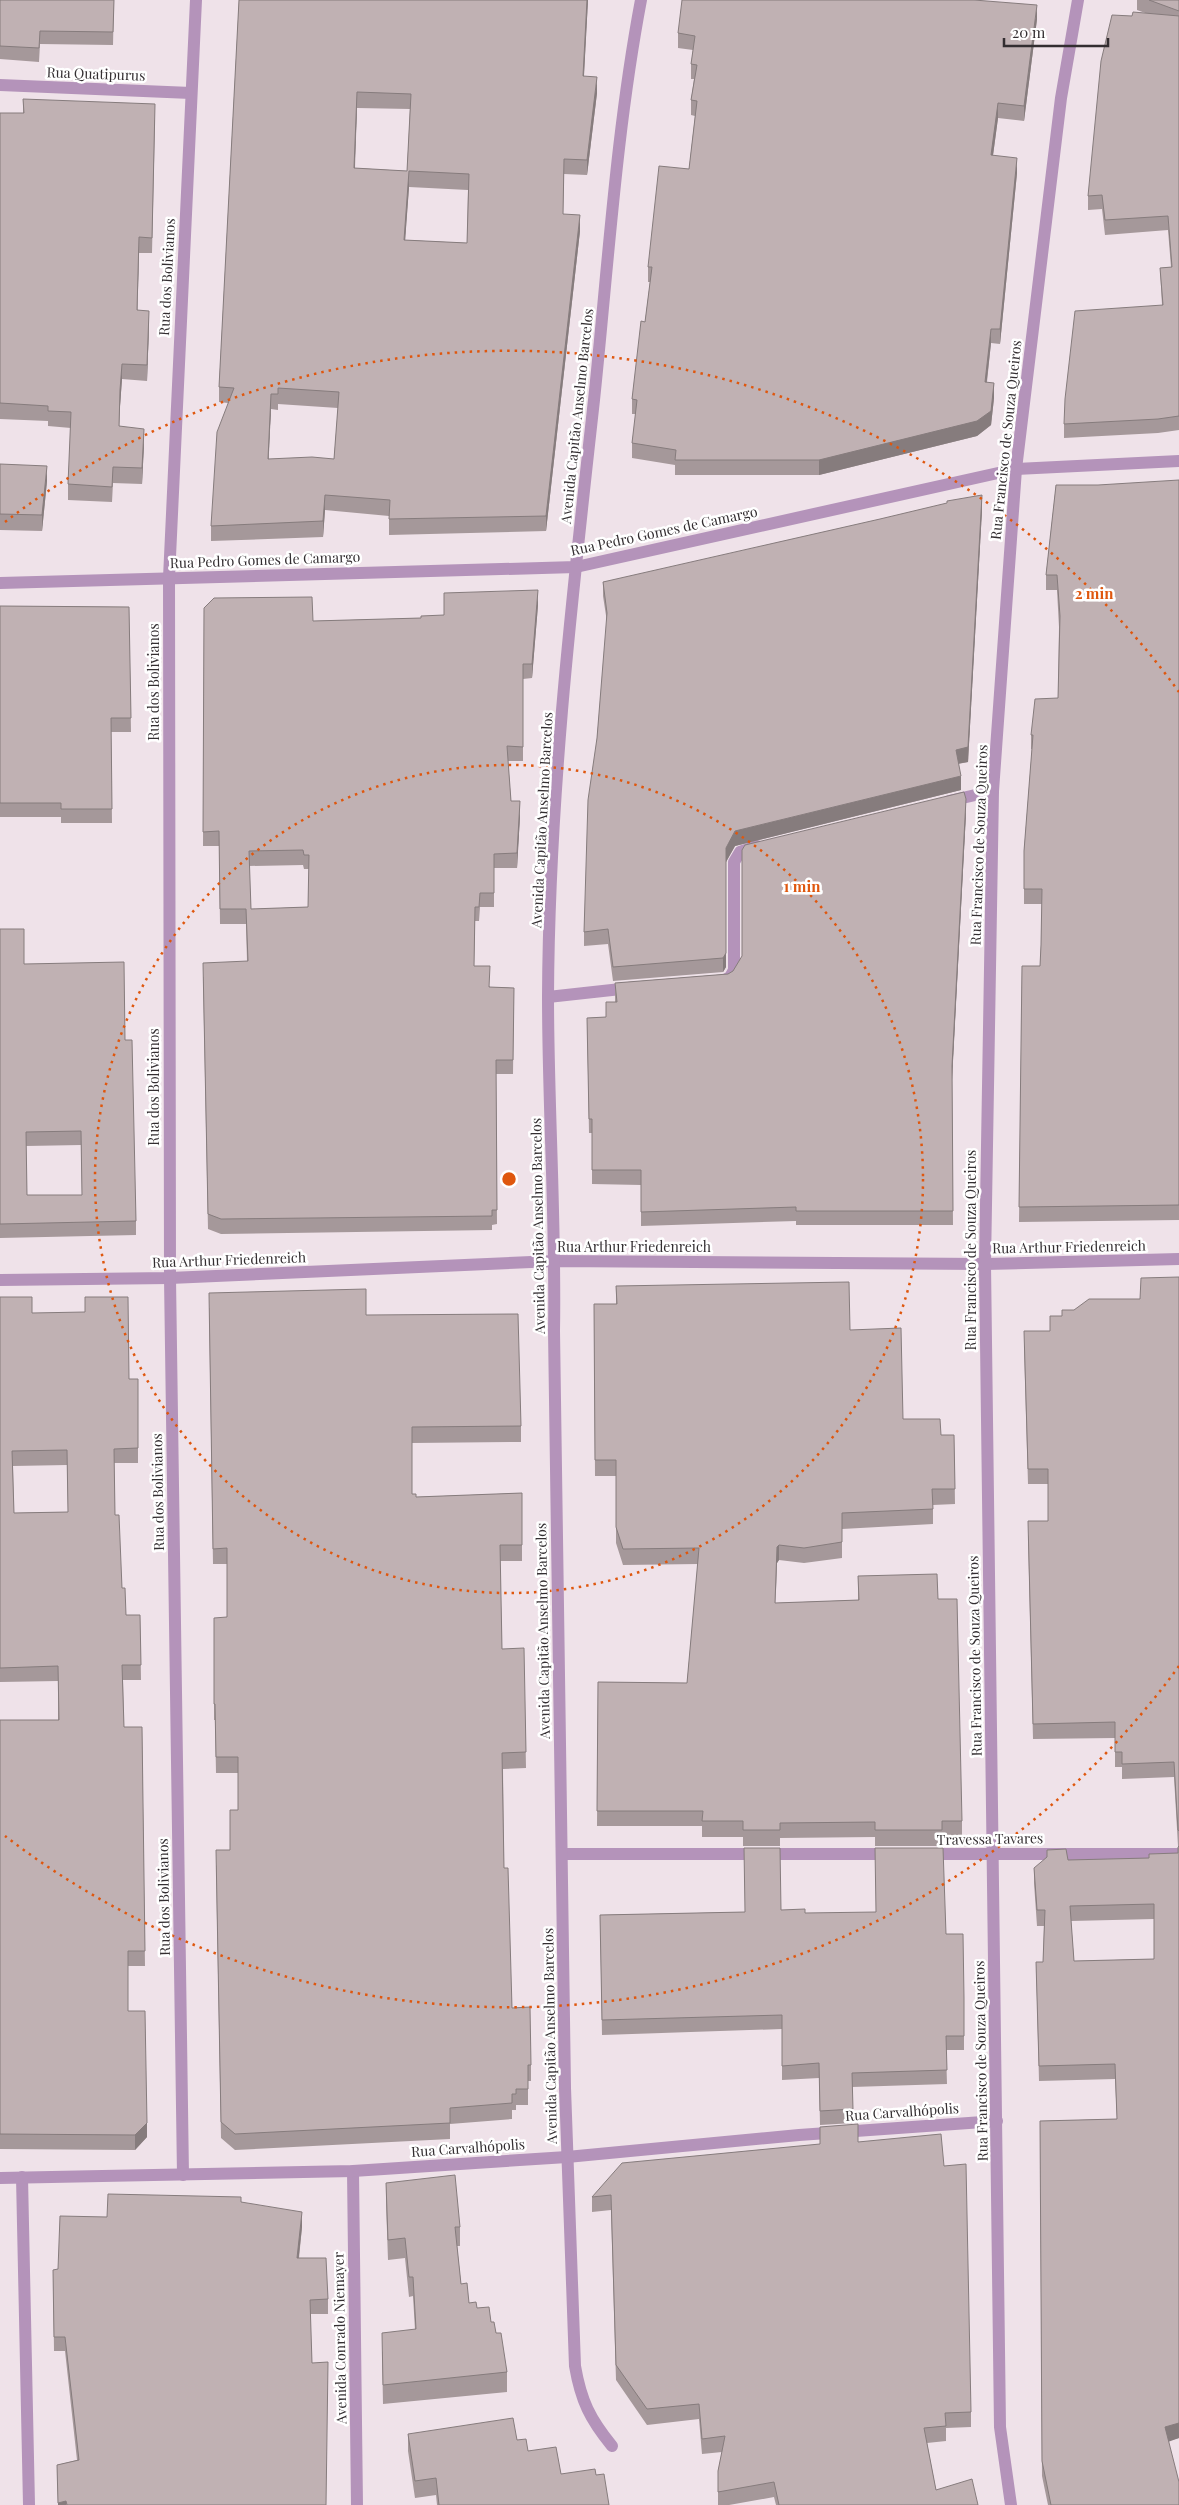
<svg xmlns="http://www.w3.org/2000/svg" width="1179" height="2505" viewBox="0 0 1179 2505" font-family="'Playfair Display',serif">
<rect width="100%" height="100%" fill="#efe2e9"/>
<g fill="none" stroke-linecap="round" stroke-linejoin="round">
<g stroke="#b493ba" stroke-width="12">
<polyline points="0,85 191,93"/>
<polyline points="0,583 576,567 1016,469 1179,461"/>
<polyline points="949,801 993,791"/>
<polyline points="725,980 730,977 734,970 734,862 740,852 757,846"/>
<polyline points="548,997 630,988"/>
<polyline points="0,1280 170,1278 555,1261 985,1264 1179,1259"/>
<polyline points="562,1854 892,1854"/>
<polyline points="927,1854 1179,1854"/>
<polyline points="353,2171 357,2505"/>
<polyline points="183,2175 170,1278 169,578 196,0"/>
<polyline points="22,2177 29,2505"/>
<polyline points="0,2178 353,2171 567,2157 799,2135 997,2121"/>
<path d="M612,2446C590,2419 581,2401 575,2366L565,2088L554,1331C556,1219 548,1107 548,996C549,796 572,598 594,400C608,267 616,132 641,0"/>
<polyline points="1011,2505 1000,2427 985,1264 993,791 1016,469 1061,98 1078,0"/>
</g>
</g>
<g fill="#a5989a" fill-rule="evenodd">
<polygon points="0,0 114,0 113,45 40,44 39,62 0,59"/>
<path d="M239,0H588L584,76L597,93L587,175L564,174L563,214L580,231L546,531L389,535V516L325,510L323,537L211,541V526L228,403L219,402V387ZM357,108L410,109L407,171L355,168ZM409,187L468,190L467,243L405,240ZM278,404L338,408L334,459H268L271,409L278,410Z"/>
<polygon points="1137,0 1179,0 1179,430 1158,433 1064,438 1064,424 1162,305 1160,268 1171,267 1168,230 1105,235 1102,209 1088,210 1088,196 1132,16 1148,14 1137,10"/>
<polygon points="1037,19 1024,121 998,118 993,155 1017,173 1000,344 991,343 987,382 994,398 991,425 977,436 819,475 675,475 675,465 632,458 632,443 636,414 632,414 632,399 645,322 650,282 648,282 648,267 689,169 695,116 691,115 691,100 694,79 691,79 691,64 693,50 678,48 678,33"/>
<polygon points="23,99 155,120 152,253 139,253 137,310 149,326 147,381 122,379 120,406 119,426 144,444 142,484 113,483 112,502 68,500 68,484 71,428 48,426 48,421 0,419 0,113 23,113"/>
<polygon points="0,464 47,481 42,531 0,530"/>
<polygon points="1056,485 1179,1201 1179,1220 1019,1222 1022,966 1040,966 1041,945 1042,904 1024,904 1024,851 1032,749 1031,749 1031,735 1058,698 1059,627 1057,590 1046,590 1046,575"/>
<polygon points="982,510 968,762 958,764 961,790 735,846 726,862 726,967 723,972 613,981 608,944 584,946 584,932 597,738 607,622 603,596 603,582"/>
<path d="M538,605L532,678L523,679V761H508L511,801L520,816L517,868H494V907H480L479,921H475L474,966L490,987L514,988L513,1074H496L497,1224L492,1225V1230L221,1234L208,1229L203,977L247,961L246,924H220L219,846H203L204,608L313,621L421,618ZM303,865L304,869H309L308,907L251,909L249,866Z"/>
<polygon points="0,606 129,607 131,732 111,732 112,823 61,823 61,817 0,817"/>
<polygon points="966,813 952,1079 953,1225 796,1225 796,1221 641,1226 641,1185 592,1184 592,1133 589,1133 587,1018 606,1017 615,1002 615,983 728,974"/>
<path d="M0,929L24,964L125,1040L136,1221V1235L0,1238ZM81,1145L82,1195H27L26,1146Z"/>
<polygon points="1179,1277 1179,1846 1178,1846 1174,1777 1122,1779 1122,1767 1115,1767 1115,1738 1033,1739 1028,1536 1048,1521 1048,1484 1028,1484 1024,1346 1050,1331 1062,1316 1074,1310 1140,1299"/>
<polygon points="616,1286 850,1330 903,1419 941,1435 954,1435 955,1504 933,1505 933,1524 842,1529 842,1558 804,1563 779,1560 777,1563 775,1603 858,1600 858,1576 938,1599 962,1821 962,1836 942,1837 942,1846 875,1846 875,1837 780,1838 780,1846 743,1846 743,1837 702,1837 702,1826 597,1826 598,1682 687,1683 698,1564 623,1565 616,1543 616,1476 595,1476 594,1304 616,1304"/>
<path d="M0,1297L32,1313L129,1379H138V1463H114L115,1515L122,1588L126,1615H140L141,1680H123L124,1727H142L145,1966H128V2011L147,2137L135,2150L0,2149V1720H58V1681L0,1682ZM67,1465L68,1512L14,1513L13,1466Z"/>
<polygon points="209,1308 366,1315 521,1426 521,1442 412,1443 412,1494 416,1497 522,1493 522,1561 500,1561 502,1649 525,1715 526,1768 503,1769 504,1868 512,2008 531,2065 531,2081 528,2081 528,2105 516,2105 516,2110 512,2110 512,2119 450,2124 450,2139 235,2150 221,2138 216,1866 230,1850 238,1810 238,1773 216,1773 215,1720 214,1720 214,1704 227,1617 227,1564 213,1564"/>
<path d="M1178,1853L1179,2438L1168,2441L1179,2505H1048L1042,2476L1040,2121L1117,2119L1115,2079L1039,2081L1036,1962H1043L1044,1926H1037L1034,1883V1868L1068,1860L1149,1858ZM1154,1919V1959L1074,1961L1071,1921Z"/>
<polygon points="781,1910 946,1934 964,1998 964,2050 946,2050 947,2084 852,2087 853,2123 820,2125 819,2078 782,2080 782,2029 602,2035 600,1915 745,1912"/>
<polygon points="858,2142 971,2412 971,2427 946,2428 946,2441 927,2443 936,2490 978,2505 776,2505 774,2497 729,2505 718,2505 718,2471 722,2452 702,2454 699,2419 647,2425 616,2380 611,2210 592,2212 592,2197"/>
<polygon points="386,2183 460,2227 460,2246 457,2246 461,2284 469,2303 477,2308 491,2322 496,2333 507,2372 507,2392 383,2404 382,2352 415,2330 413,2296 409,2297 405,2258 388,2260 386,2203"/>
<polygon points="241,2202 302,2227 299,2258 328,2299 328,2314 310,2314 312,2363 326,2505 58,2505 57,2465 77,2460 65,2351 54,2351 53,2270 58,2269 107,2217"/>
<polygon points="408,2434 517,2440 528,2451 561,2474 596,2475 609,2505 437,2505 436,2495 415,2498 408,2451"/>
</g>
<g fill="#867c7d">
<polygon points="587,0 588,0 583,92 583,76"/>
<polygon points="1037,5 1037,19 1024,121 1024,106"/>
<polygon points="597,77 597,93 587,175 587,160"/>
<polygon points="357,92 357,108 354,184 354,168"/>
<polygon points="998,103 998,118 991,170 991,155"/>
<polygon points="1017,158 1017,173 1000,344 1000,329"/>
<polygon points="409,171 409,187 404,256 404,240"/>
<polygon points="580,215 580,231 546,531 546,516"/>
<polygon points="139,237 139,253 137,326 137,310"/>
<polygon points="149,311 149,326 147,381 147,365"/>
<polygon points="991,329 991,343 985,396 985,382"/>
<polygon points="122,364 122,379 120,406 119,442 120,390"/>
<polygon points="994,383 994,398 991,425 977,436 819,475 819,460"/>
<polygon points="271,394 271,409 268,474 268,459"/>
<polygon points="144,429 144,444 142,484 142,468"/>
<polygon points="47,466 47,481 42,531 42,515"/>
<polygon points="325,495 325,510 323,537 323,521"/>
<polygon points="982,495 982,510 968,762 956,764 956,750"/>
<polygon points="538,590 538,605 532,678 532,664"/>
<polygon points="961,776 961,790 735,846 726,862 726,848 735,831"/>
<polygon points="966,799 966,813 952,1080 952,1066"/>
<polygon points="520,801 520,816 517,868 517,853"/>
<polygon points="726,953 726,967 723,972 723,958"/>
<polygon points="779,1545 779,1560 777,1563 775,1618 777,1547"/>
<polygon points="147,2123 147,2137 135,2150 135,2135"/>
<polygon points="302,2212 302,2227 297,2272 297,2258"/>
<polygon points="1179,2423 1179,2438 1165,2443 1165,2427"/>
<polygon points="66,2501 66,2505 58,2505 58,2503"/>
</g>
<g fill="#c0b1b3" stroke="#867c7d" fill-rule="evenodd">
<polygon points="0,0 114,0 113,32 40,31 39,48 0,46"/>
<path d="M239,0H587L583,76L597,77L587,160L564,159L563,214L580,215L546,516L389,519L390,500L325,495L323,521L211,526L217,432L234,388L219,387ZM357,92L411,94L407,171L354,168ZM409,171L469,174L467,243L404,240ZM278,388L339,392L334,459L312,457L268,459L271,394H278Z"/>
<polygon points="682,0 974,0 1037,5 1024,106 998,103 991,155 1017,158 1000,329 991,329 985,382 994,383 991,411 977,421 819,460 675,460 676,450 632,443 637,400 632,399 641,321 645,322 652,267 648,267 659,166 689,169 697,101 691,100 697,65 691,64 695,36 678,33"/>
<polygon points="1149,0 1179,0 1179,11"/>
<polygon points="1133,12 1179,16 1179,416 1158,419 1064,424 1065,399 1075,311 1163,305 1160,268 1172,267 1168,216 1105,220 1102,195 1088,196 1101,61 1112,15 1132,16"/>
<polygon points="23,99 155,104 152,238 139,237 137,310 149,311 147,365 122,364 120,390 119,426 144,429 142,468 113,467 112,487 68,484 71,412 48,411 48,406 0,403 0,113 24,113"/>
<polygon points="0,464 47,466 42,515 0,514"/>
<polygon points="1179,480 1179,1205 1019,1207 1022,966 1040,966 1041,945 1042,889 1024,889 1024,851 1033,735 1031,735 1035,699 1058,698 1060,616 1057,575 1046,575 1056,485 1098,485"/>
<polygon points="982,495 968,747 956,750 961,776 735,831 726,848 726,953 723,958 613,967 608,929 584,932 588,800 597,738 607,613 603,582 880,519 947,503 947,501"/>
<path d="M538,590L532,664H523V747L507,746L511,801H520L517,853L494,854V893H480L479,907H475L474,966H490L489,987L514,988L513,1060H496L497,1210H492V1216L221,1219L208,1214L203,963L248,961L246,909H220L219,831L203,832L204,608L214,598L312,597L313,621L421,618V616L444,615V593ZM303,850L304,855H309L308,907L251,909L249,851Z"/>
<polygon points="0,606 129,607 131,718 111,718 112,809 61,809 61,803 0,803"/>
<polygon points="964,792 966,799 952,1066 953,1211 796,1211 796,1207 641,1212 641,1170 592,1170 592,1119 589,1119 587,1018 606,1017 606,1002 617,1002 615,983 728,974 733,971 742,956 742,850 745,845"/>
<path d="M0,929H24V964L124,962L125,1040H132L136,1221L0,1224ZM81,1131L82,1195H27L26,1132Z"/>
<polygon points="1179,1277 1179,1831 1178,1830 1174,1762 1122,1764 1122,1752 1115,1752 1115,1722 1033,1724 1028,1521 1048,1521 1048,1469 1028,1469 1024,1331 1050,1331 1050,1316 1062,1316 1062,1310 1074,1310 1089,1299 1140,1299 1141,1278"/>
<polygon points="849,1282 850,1330 901,1328 903,1419 940,1419 941,1435 954,1435 955,1489 932,1489 933,1509 842,1513 842,1542 804,1548 779,1545 777,1547 775,1603 859,1600 858,1576 937,1574 938,1599 957,1599 962,1821 942,1821 942,1830 875,1830 875,1822 780,1823 780,1830 743,1830 743,1821 702,1821 703,1811 597,1811 598,1682 687,1683 699,1548 623,1549 616,1527 616,1460 595,1460 594,1304 617,1304 616,1286"/>
<polygon points="366,1289 366,1315 518,1314 521,1426 412,1427 412,1494 416,1494 416,1497 522,1493 522,1545 500,1545 502,1649 524,1648 526,1752 502,1753 504,1868 508,1868 512,2008 530,2007 531,2065 528,2065 528,2089 516,2089 516,2094 512,2094 512,2103 450,2108 450,2123 235,2134 221,2122 216,1850 230,1850 230,1810 238,1810 238,1757 216,1757 215,1704 214,1704 214,1618 227,1617 227,1548 213,1549 209,1293"/>
<path d="M0,1297H32V1313L85,1312V1297H128L129,1379H138V1448L114,1449L115,1515H119L122,1588H125L126,1615H140L141,1665H122L124,1727H142L145,1951H128V2011H145L147,2123L135,2135L0,2134V1720H59L58,1666L0,1668ZM67,1450L68,1512L14,1513L12,1451Z"/>
<path d="M1179,1846V2423L1165,2427L1179,2482V2505H1051L1042,2461L1040,2121L1117,2119L1115,2064L1039,2066L1036,1962H1043L1045,1910H1037L1034,1868L1047,1857V1850L1066,1849L1068,1860L1149,1858V1854L1178,1853V1847ZM1154,1904V1959L1074,1961L1070,1906Z"/>
<polygon points="744,1848 780,1848 781,1910 805,1909 805,1913 876,1912 875,1848 943,1848 946,1934 963,1934 964,1998 964,2036 946,2036 947,2070 852,2073 853,2109 820,2111 819,2063 782,2066 782,2015 602,2020 600,1915 745,1912"/>
<polygon points="858,2124 858,2142 941,2134 944,2166 966,2164 971,2412 945,2413 946,2426 924,2428 936,2490 972,2479 978,2505 779,2505 774,2482 718,2492 718,2471 725,2436 702,2439 699,2404 647,2409 616,2365 611,2195 592,2197 622,2163 820,2144 820,2127"/>
<polygon points="455,2175 460,2227 455,2227 461,2284 467,2283 469,2303 476,2302 477,2308 489,2307 491,2322 494,2322 496,2333 501,2333 507,2372 383,2385 382,2333 416,2329 413,2277 409,2277 405,2238 388,2240 386,2183"/>
<polygon points="108,2194 241,2197 241,2202 302,2212 297,2258 326,2258 328,2299 310,2300 312,2363 328,2362 326,2505 67,2505 66,2501 58,2503 57,2465 79,2460 65,2337 54,2337 53,2270 58,2269 60,2216 107,2217"/>
<polygon points="513,2418 517,2440 526,2439 528,2451 556,2447 561,2474 595,2469 596,2475 604,2474 609,2505 439,2505 436,2478 415,2481 408,2434"/>
</g>
<g fill="none" stroke="#df570e" stroke-width="2.5" stroke-dasharray="2.5 5">
<circle cx="509" cy="1179" r="414"/>
<path d="M1179 1666A828 828 0 0 1 5 1836M5 522A828 828 0 0 1 1179 692"/>
</g>
<g text-anchor="middle" stroke-width="5" stroke-linejoin="round" paint-order="stroke">
<g font-size="14" fill="#332e31" stroke="#fff">
<text transform="translate(96 74) rotate(2)" y="5">Rua Quatipurus</text>
<text transform="translate(167 277) rotate(-87)" y="5">Rua dos Bolivianos</text>
<text transform="translate(577 416) rotate(-84)" y="5">Avenida Capitão Anselmo Barcelos</text>
<text transform="translate(1006 440) rotate(-84)" y="5">Rua Francisco de Souza Queiros</text>
<text transform="translate(664 531) rotate(-12)" y="5">Rua Pedro Gomes de Camargo</text>
<text transform="translate(265 560) rotate(-2)" y="5">Rua Pedro Gomes de Camargo</text>
<text transform="translate(154 682) rotate(-90)" y="5">Rua dos Bolivianos</text>
<text transform="translate(542 820) rotate(-87)" y="5">Avenida Capitão Anselmo Barcelos</text>
<text transform="translate(979 845) rotate(-88)" y="5">Rua Francisco de Souza Queiros</text>
<text transform="translate(154 1087) rotate(-90)" y="5">Rua dos Bolivianos</text>
<text transform="translate(538 1226) rotate(-91)" y="5">Avenida Capitão Anselmo Barcelos</text>
<text x="634" y="1252">Rua Arthur Friedenreich</text>
<text transform="translate(1069 1247) rotate(-1)" y="5">Rua Arthur Friedenreich</text>
<text transform="translate(971 1250) rotate(-90)" y="5">Rua Francisco de Souza Queiros</text>
<text transform="translate(229 1260) rotate(-2)" y="5">Rua Arthur Friedenreich</text>
<text transform="translate(158 1492) rotate(-91)" y="5">Rua dos Bolivianos</text>
<text transform="translate(543 1631) rotate(-91)" y="5">Avenida Capitão Anselmo Barcelos</text>
<text transform="translate(975 1656) rotate(-91)" y="5">Rua Francisco de Souza Queiros</text>
<text transform="translate(990 1839) rotate(-1)" y="5">Travessa Tavares</text>
<text transform="translate(164 1897) rotate(-91)" y="5">Rua dos Bolivianos</text>
<text transform="translate(550 2036) rotate(-91)" y="5">Avenida Capitão Anselmo Barcelos</text>
<text transform="translate(981 2061) rotate(-91)" y="5">Rua Francisco de Souza Queiros</text>
<text transform="translate(902 2112) rotate(-4)" y="5">Rua Carvalhópolis</text>
<text transform="translate(468 2148) rotate(-4)" y="5">Rua Carvalhópolis</text>
<text transform="translate(340 2338) rotate(-91)" y="5">Avenida Conrado Niemayer</text>
</g>
</g>
<circle cx="509" cy="1179" r="8" fill="#df570e" stroke="#fff" stroke-width="2.5"/>
<g font-size="15" text-anchor="middle" font-weight="bold" fill="#df570e" stroke="#fff" stroke-width="5" stroke-linejoin="round" paint-order="stroke">
<text x="1094" y="599">2 min</text>
<text x="802" y="892">1 min</text>
</g>
<path d="M1004 38v8h104v-8" fill="none" stroke="#332e31" stroke-width="2.5"/>
<text x="1012" y="38" font-size="15" fill="#332e31" stroke="#ffffff" stroke-width="4" paint-order="stroke">20 m</text>
</svg>
